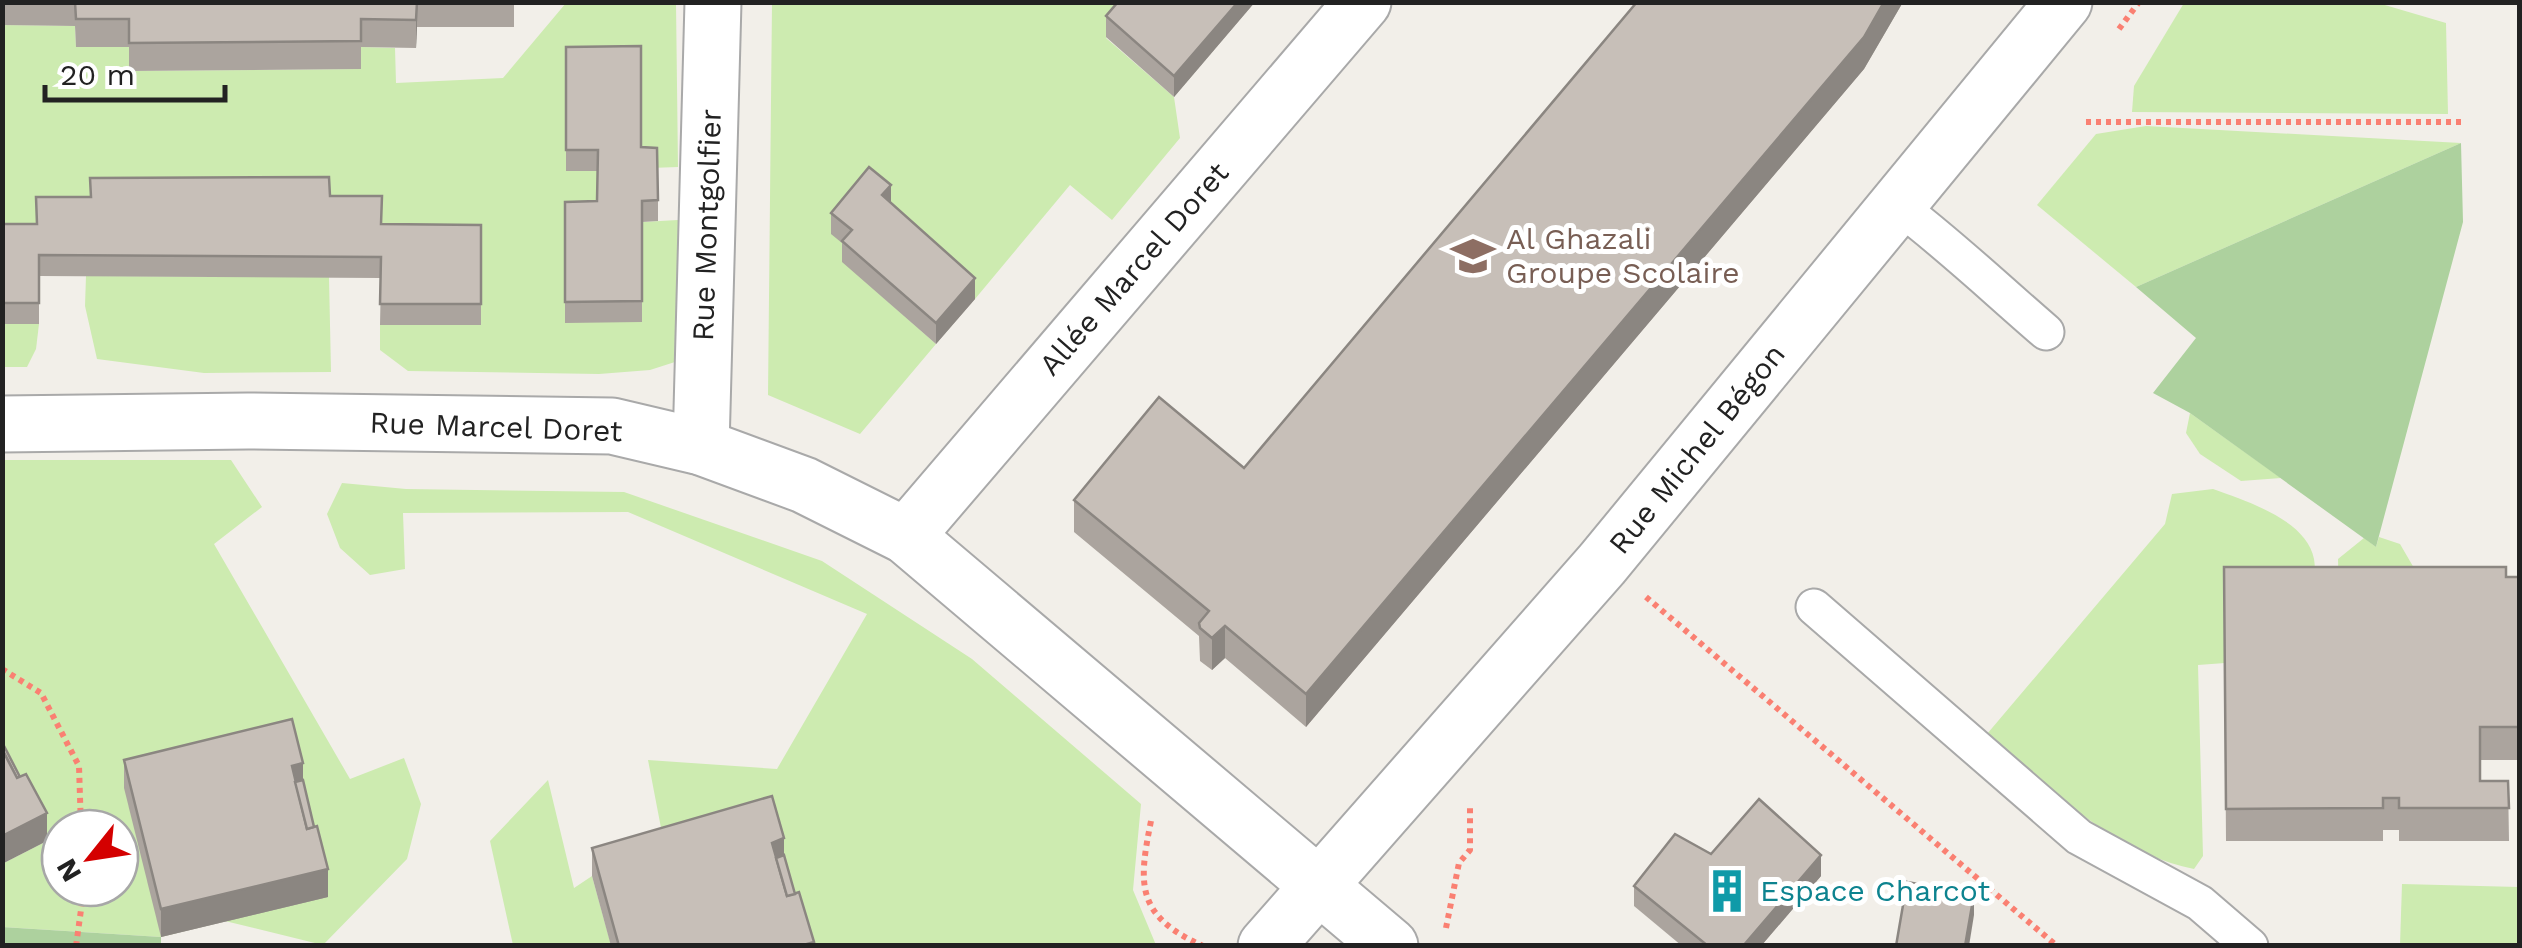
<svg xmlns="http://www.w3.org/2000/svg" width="2522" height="948" viewBox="0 0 2522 948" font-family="'Work Sans',sans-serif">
<rect width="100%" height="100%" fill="#f2efe9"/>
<g fill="#cdebb0" fill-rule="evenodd">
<polygon points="566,3 676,3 678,167 566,171 598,171 597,222 565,223 565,322 642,222 678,220 678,361 650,370 599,374 408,371 380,350 380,325 481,246 37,218 37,245 3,245 3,25 75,26 76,47 129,47 129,71 361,69 361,47 395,48 396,83 503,78"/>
<polygon points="772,3 1135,3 1106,38 1174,97 1180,138 1112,220 1070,185 975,299 882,216 843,262 936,344 860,434 768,395"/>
<polygon points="2184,3 2378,3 2446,23 2448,114 2132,112 2134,86"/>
<polygon points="2146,126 2461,143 2136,287 2037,205 2096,134"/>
<polygon points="86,276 329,277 331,372 204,373 97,359 85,306"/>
<polygon points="3,324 39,324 36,349 27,367 3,367"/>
<polygon points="2190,413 2281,478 2241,481 2200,454 2186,433"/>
<path d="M3,460H231L262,507L214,544L350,779L404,758L421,804L407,859L323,945L225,921L161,937L3,927L2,864L47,841L3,754ZM60,828H120V888H60Z"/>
<polygon points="342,483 406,489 624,492 822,561 972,659 1141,804 1133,890 1156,945 807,945 666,854 648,760 777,769 867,614 628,512 403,513 405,569 370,575 340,548 327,514"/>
<path d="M2213,489C2246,501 2307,520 2314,559C2316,572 2315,587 2315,599L2225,663L2198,665L2203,856L2194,869C2111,852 2049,787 1987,734L2165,524L2172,494Z"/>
<polygon points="2379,537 2400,544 2432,599 2339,600 2338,559 2364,538 2376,547"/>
<polygon points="548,780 574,888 592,876 611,945 513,945 490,841"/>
<polygon points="2402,884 2519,887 2519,945 2400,945"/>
</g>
<g fill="#add19e">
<polygon points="2461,143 2463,222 2376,547 2190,413 2153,393 2196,338 2136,287"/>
<polygon points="2,927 161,937 161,945 3,945"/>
</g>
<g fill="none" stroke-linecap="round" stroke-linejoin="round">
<g stroke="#a9a9a9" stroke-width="39">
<g id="service">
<path d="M1897,205C1949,244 1996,289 2046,332"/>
<polyline points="1814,607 2079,837 2200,903 2250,946"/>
</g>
</g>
<g stroke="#a9a9a9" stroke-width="59">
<g id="minor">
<polyline points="2,424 248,421 612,426 701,447 804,485 906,536 1390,946"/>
<polyline points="701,447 713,2"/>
<polyline points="906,536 1363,2"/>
</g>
</g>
<g stroke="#a9a9a9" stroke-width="59">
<polyline id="tertiary" points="1266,946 1602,564 2064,2"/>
</g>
<g stroke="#fa8072" stroke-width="6" stroke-dasharray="5 5" stroke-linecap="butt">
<polyline points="2119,29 2139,2"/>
<polyline points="2086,122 2464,122"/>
<polyline points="1646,597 2057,946"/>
<polyline points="2,669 41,693 79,766 81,828"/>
<path d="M1151,821C1138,885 1136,916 1203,946"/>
<polyline points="1446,928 1459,863 1470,850 1470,806"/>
<polyline points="76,946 84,888"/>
</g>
<use href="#service" stroke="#fff" stroke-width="35"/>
<use href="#minor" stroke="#fff" stroke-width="55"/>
<use href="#tertiary" stroke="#fff" stroke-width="55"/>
</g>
<g fill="#aba49e">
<polygon points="2,2 514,2 514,27 417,27 416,48 361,47 361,69 129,71 129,47 76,47 75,26 2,25"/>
<polygon points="1255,2 1174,97 1106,37 1106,16"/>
<polygon points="1637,2 1903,2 1864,69 1306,727 1225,658 1212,670 1200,661 1199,636 1074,532 1074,500 1244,468"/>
<polygon points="566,47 641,147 658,200 658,221 642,222 642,322 565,323 565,202 597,201 598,171 566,171"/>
<polygon points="330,196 382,224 481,225 481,325 380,325 381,278 39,276 39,324 2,324 2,224 37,224"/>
<polygon points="891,203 975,299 936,344 842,262 842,243 831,234 831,213"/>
<polygon points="2224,567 2520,577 2520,760 2480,760 2480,781 2508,781 2509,841 2399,841 2399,830 2383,830 2383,841 2226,841"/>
<polygon points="124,760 303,780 328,897 161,937 124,788"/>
<polygon points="592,848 784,855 795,894 814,946 611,946 592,876"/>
<polygon points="1711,854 1821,876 1761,946 1682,946 1634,906 1634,886"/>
</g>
<g fill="#8b8681">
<polygon points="417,2 417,27 416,48 416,20"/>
<polygon points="1238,2 1255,2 1174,97 1174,76"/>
<polygon points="1884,2 1903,2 1864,69 1306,727 1306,694"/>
<polygon points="891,185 891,206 882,195"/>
<polygon points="975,278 975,299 936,344 936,323"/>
<polygon points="1225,626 1225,658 1212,670 1212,638"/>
<polygon points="303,763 303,791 292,783 292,766"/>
<polygon points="47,813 47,841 2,864 2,836"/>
<polygon points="784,838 784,866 775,870 772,843"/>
<polygon points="1821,855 1821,876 1761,946 1743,946"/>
<polygon points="328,869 328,897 161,937 161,909"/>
<polygon points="1974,894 1974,915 1969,946 1965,946"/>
</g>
<g fill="#c7bfb8" stroke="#8b8681" stroke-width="2.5">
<polygon points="75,2 417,2 416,20 361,19 361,41 129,43 129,19 76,19"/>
<polygon points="1118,2 1238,2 1174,76 1106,16"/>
<polygon points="1637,2 1884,2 1864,37 1306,694 1225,626 1212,638 1200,628 1199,623 1209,611 1074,500 1159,397 1244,468"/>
<polygon points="641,46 641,147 657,148 658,200 642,201 642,301 565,302 565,202 597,201 598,150 566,150 566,47"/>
<polygon points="869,167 891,185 882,195 975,278 936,323 842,241 852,230 831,213"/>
<polygon points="329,177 330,196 382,196 381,224 481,225 481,304 380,304 381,257 39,255 39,303 2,303 2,224 37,224 36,197 91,197 90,178"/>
<polygon points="2224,567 2506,567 2506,577 2520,577 2520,727 2480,727 2480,781 2508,781 2509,808 2399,808 2399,798 2383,798 2383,808 2226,809"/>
<polygon points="292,719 303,763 292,766 307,829 317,826 328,869 161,909 124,760"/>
<polygon points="2,742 20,777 17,778 2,749"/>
<polygon points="2,749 17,778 26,774 47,813 2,836"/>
<polygon points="303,780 314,827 307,829 295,782"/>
<polygon points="772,796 784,838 772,843 787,896 799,892 814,942 800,946 619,946 592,848"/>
<polygon points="1759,799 1821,855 1743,946 1708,946 1634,886 1675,834 1711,854"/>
<polygon points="784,855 795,894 787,896 776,858"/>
<polygon points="1907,882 1974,894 1965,946 1896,946"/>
</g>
<defs>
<g id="school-bare" transform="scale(3.45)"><path d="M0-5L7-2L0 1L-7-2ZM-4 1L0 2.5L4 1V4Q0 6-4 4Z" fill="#8d6e63" stroke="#fff" stroke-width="2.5" paint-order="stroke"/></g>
<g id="building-bare" transform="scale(3.45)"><path d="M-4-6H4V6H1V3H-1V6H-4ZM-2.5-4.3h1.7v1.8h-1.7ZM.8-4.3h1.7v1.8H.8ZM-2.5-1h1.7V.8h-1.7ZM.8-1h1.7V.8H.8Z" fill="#0f9aa8" stroke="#fff" stroke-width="2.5" paint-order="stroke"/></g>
</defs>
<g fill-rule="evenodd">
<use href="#school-bare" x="1473" y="256"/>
<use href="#building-bare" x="1727" y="891"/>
</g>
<g text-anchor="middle" stroke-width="10" stroke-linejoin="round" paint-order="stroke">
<g font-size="30" fill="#222" stroke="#fff">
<text transform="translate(707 225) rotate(-88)" y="10">Rue Montgolfier</text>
<text transform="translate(1134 269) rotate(-49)" y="10">Allée Marcel Doret</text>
<text transform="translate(496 427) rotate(2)" y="10">Rue Marcel Doret</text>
<text transform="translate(1697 449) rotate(-51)" y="10">Rue Michel Bégon</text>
</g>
<g font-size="30" fill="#785e54" stroke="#fff" text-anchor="start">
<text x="1506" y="249">Al Ghazali<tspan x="1506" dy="34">Groupe Scolaire</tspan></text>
</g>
<g font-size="30" fill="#0d838f" stroke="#fff" text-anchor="start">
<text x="1760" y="901">Espace Charcot</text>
</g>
</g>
<rect width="2522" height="948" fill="none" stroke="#222222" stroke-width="10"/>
<g transform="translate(90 858) rotate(240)"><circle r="48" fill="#ffffff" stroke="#a7a7a7" stroke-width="2.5"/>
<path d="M0-8L18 38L0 25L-18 38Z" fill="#d40000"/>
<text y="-15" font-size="28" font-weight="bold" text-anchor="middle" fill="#222222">N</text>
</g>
<path d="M45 85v15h180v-15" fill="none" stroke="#222222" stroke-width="5"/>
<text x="60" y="85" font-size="30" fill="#222222" stroke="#ffffff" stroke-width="8" paint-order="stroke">20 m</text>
</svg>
